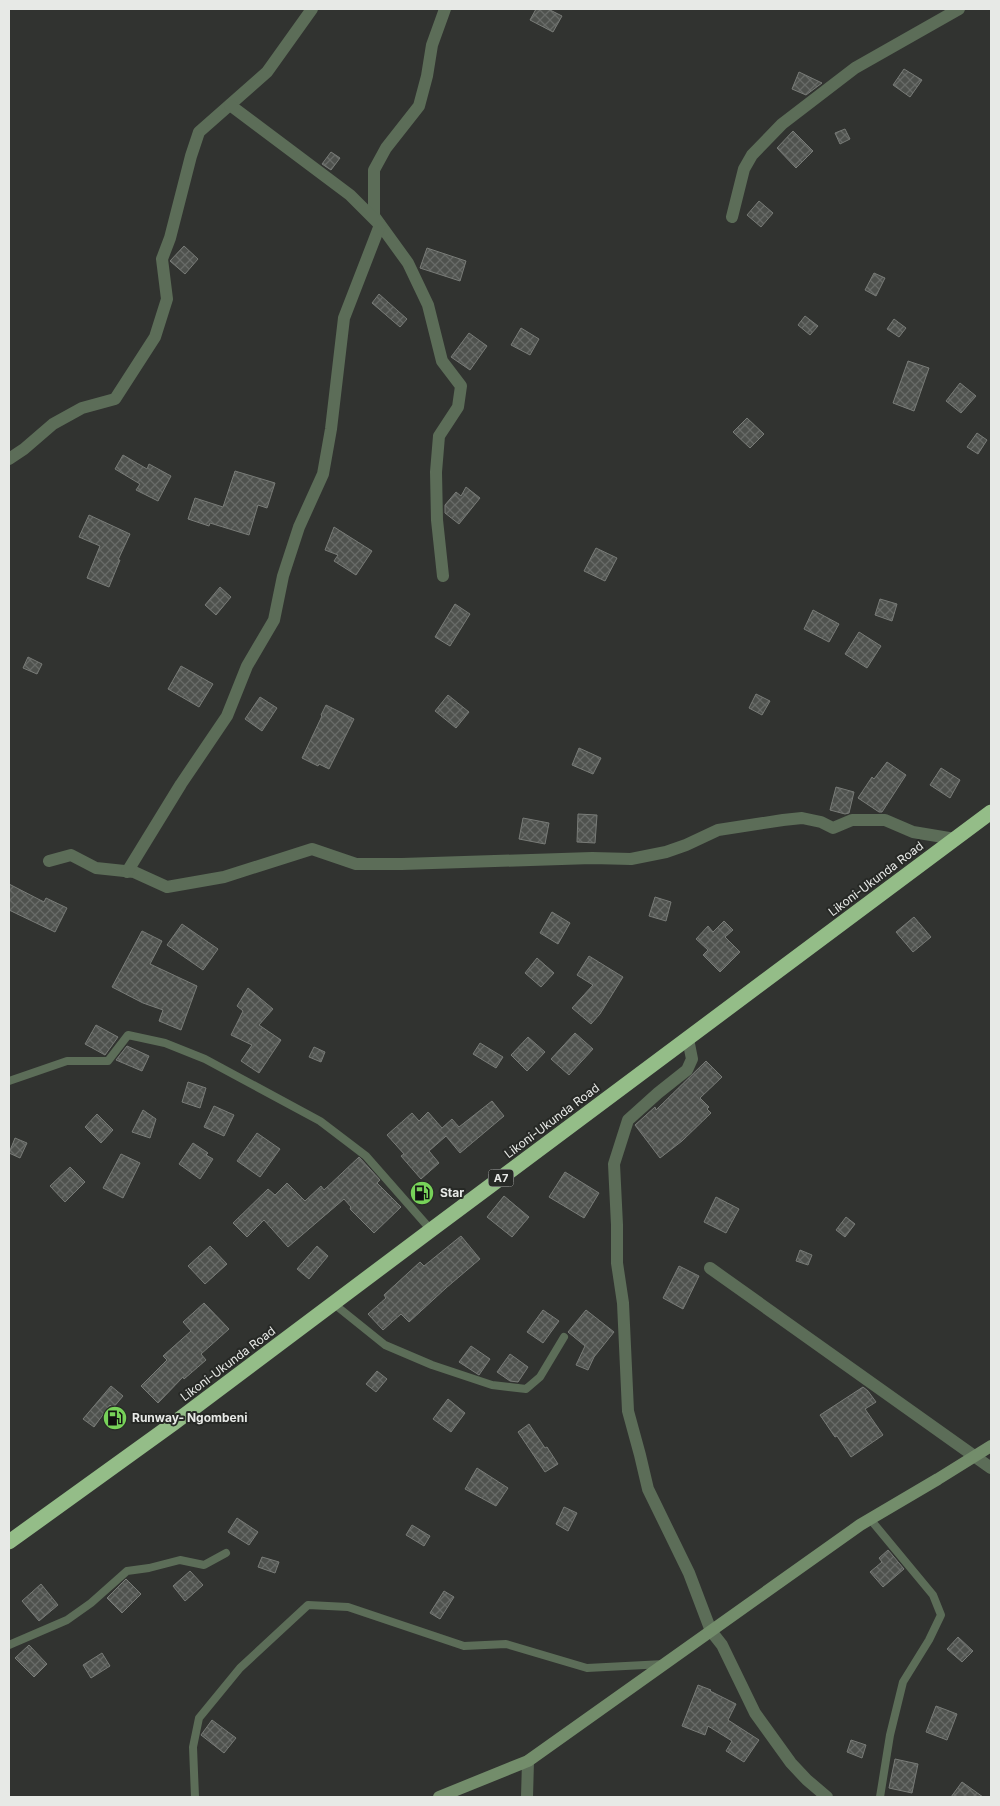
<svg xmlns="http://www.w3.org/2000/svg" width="1000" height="1806" viewBox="0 0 1000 1806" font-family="Inter,sans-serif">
<defs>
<pattern id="building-cross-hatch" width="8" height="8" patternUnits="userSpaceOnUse" patternTransform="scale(1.25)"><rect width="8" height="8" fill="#4f524e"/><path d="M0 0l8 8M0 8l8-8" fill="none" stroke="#686b68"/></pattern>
</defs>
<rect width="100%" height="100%" fill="#313330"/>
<g fill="url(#building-cross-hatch)" stroke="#787b77">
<polygon points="536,9 548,9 562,16 553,32 530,20"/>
<polygon points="904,69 922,80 910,97 893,85"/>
<polygon points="799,72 822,83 806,95 792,89"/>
<polygon points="845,129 850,139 840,144 835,133"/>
<polygon points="793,131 813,151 796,168 777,148"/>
<polygon points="331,152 340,158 331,170 322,164"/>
<polygon points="759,201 773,213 761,227 747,215"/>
<polygon points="184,246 198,259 185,274 170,261"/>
<polygon points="427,248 466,261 460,281 420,268"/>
<polygon points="874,273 885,278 876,296 865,290"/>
<polygon points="379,294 407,319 400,327 372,303"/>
<polygon points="805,316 818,326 810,335 798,325"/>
<polygon points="894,319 906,328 899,337 887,329"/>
<polygon points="521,328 539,339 530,355 511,345"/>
<polygon points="469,333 487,346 470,370 451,357"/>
<polygon points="908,361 929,368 914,411 893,403"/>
<polygon points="960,383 976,396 961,413 946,401"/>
<polygon points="747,418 764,434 750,448 733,432"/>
<polygon points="977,433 987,440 978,454 967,447"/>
<polygon points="123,455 147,469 149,464 171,476 158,501 136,490 140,484 115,469"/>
<polygon points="235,471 275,483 267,508 258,505 249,535 210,523 209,526 188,519 195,498 223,507"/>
<polygon points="466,487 480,498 459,524 445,513 445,505 456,492 461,496"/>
<polygon points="89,515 130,534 118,560 120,560 109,587 87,578 100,546 79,537"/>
<polygon points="334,527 372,551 356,575 334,561 338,555 325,550"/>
<polygon points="596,548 617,558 605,581 584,571"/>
<polygon points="220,587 231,597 216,615 205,605"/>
<polygon points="880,599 897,604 892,621 875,615"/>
<polygon points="455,604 470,614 450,646 435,637"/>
<polygon points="813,610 839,624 829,642 804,629"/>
<polygon points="859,632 881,646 867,668 845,654"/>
<polygon points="28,657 42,664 37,674 23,668"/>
<polygon points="181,666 213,684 199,707 168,689"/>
<polygon points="756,694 770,701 762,715 749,708"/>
<polygon points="448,695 469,712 456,728 435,711"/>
<polygon points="260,697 277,708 262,731 245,719"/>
<polygon points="326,705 354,719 329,769 319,764 318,766 302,758 322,716 321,715"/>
<polygon points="579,748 601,758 593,774 572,765"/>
<polygon points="887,762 906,775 882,812 879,812 858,798 872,777 874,779"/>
<polygon points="941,768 960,780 950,798 930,785"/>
<polygon points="836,787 854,792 849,813 845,814 830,810"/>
<polygon points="578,814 597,815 595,843 577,842"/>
<polygon points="523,818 549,823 545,844 519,839"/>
<polygon points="9,884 44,902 46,898 67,908 55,932 9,910"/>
<polygon points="655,897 671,902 666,921 649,916"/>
<polygon points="552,912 570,923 558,944 540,933"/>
<polygon points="914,917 931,937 913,952 896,932"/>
<polygon points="724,921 733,930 725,937 740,952 720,972 703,955 708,950 696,939 708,926 713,932"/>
<polygon points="182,924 218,949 203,970 167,945"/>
<polygon points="142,931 162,941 150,964 197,986 181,1030 159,1021 163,1010 143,1003 112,987"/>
<polygon points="589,956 623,977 600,1014 591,1024 572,1008 593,985 577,975"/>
<polygon points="537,958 554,973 541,987 525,973"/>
<polygon points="248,988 273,1009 259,1025 281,1040 259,1073 241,1061 252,1045 231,1035 243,1011 237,1006"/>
<polygon points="96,1025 118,1037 105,1055 85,1044"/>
<polygon points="575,1033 593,1049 569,1075 551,1059"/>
<polygon points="528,1037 545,1052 527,1071 511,1055"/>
<polygon points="480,1043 503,1057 496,1068 473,1054"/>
<polygon points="127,1046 149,1056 142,1071 116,1060"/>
<polygon points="314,1047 325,1052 321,1062 309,1057"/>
<polygon points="706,1061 722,1077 700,1098 709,1107 707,1109 711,1113 682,1141 660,1158 635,1125 655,1107 656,1110"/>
<polygon points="188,1082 206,1088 200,1108 182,1102"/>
<polygon points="492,1101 504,1116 460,1153 446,1136 429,1151 439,1163 421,1179 401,1156 404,1154 387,1135 412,1113 419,1121 428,1112 442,1128 452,1119 459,1127"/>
<polygon points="214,1106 234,1115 224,1136 204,1127"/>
<polygon points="143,1110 156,1119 150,1138 132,1132"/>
<polygon points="97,1114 113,1130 101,1143 85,1127"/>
<polygon points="257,1133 280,1149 260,1177 237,1161"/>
<polygon points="15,1138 27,1143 20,1158 9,1153"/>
<polygon points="193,1143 208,1153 206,1155 213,1159 200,1179 179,1164"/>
<polygon points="121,1154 140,1163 123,1198 103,1188"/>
<polygon points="359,1157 380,1180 377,1183 401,1207 374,1233 350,1209 351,1207 344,1199 288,1247 264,1220 247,1237 233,1223 268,1189 275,1195 287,1183 305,1201 321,1186 324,1190"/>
<polygon points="70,1167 85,1182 65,1202 50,1186"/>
<polygon points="565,1172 599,1193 584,1218 549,1197"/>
<polygon points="504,1196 529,1217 512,1237 487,1217"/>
<polygon points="716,1197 739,1209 726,1233 704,1222"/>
<polygon points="846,1217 855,1224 845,1237 836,1230"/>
<polygon points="461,1236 480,1259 446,1288 409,1322 401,1314 383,1330 368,1314 386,1298 384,1295 420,1262 424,1266"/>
<polygon points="210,1246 227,1264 205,1284 188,1266"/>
<polygon points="317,1246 328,1256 309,1279 297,1269"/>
<polygon points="800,1250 812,1255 808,1265 796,1261"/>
<polygon points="679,1266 699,1276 683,1309 663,1298"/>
<polygon points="204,1303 229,1329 201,1354 206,1360 184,1379 183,1377 158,1403 141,1386 167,1360 163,1356 191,1331 183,1322"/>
<polygon points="543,1310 559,1321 543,1343 527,1332"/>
<polygon points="586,1310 614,1332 594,1357 588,1370 576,1365 585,1346 568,1332"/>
<polygon points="471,1346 490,1359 479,1375 459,1362"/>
<polygon points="510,1354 528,1367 518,1382 510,1381 497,1372"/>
<polygon points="377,1371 387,1379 376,1392 366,1384"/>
<polygon points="111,1386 123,1396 113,1408 110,1405 94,1427 83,1419"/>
<polygon points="863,1387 868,1391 876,1402 865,1409 883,1435 851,1457 837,1436 835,1437 820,1415"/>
<polygon points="448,1399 465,1413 451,1432 433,1419"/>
<polygon points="529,1424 545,1448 547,1447 558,1464 545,1472 518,1432"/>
<polygon points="477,1468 508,1488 496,1506 465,1489"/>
<polygon points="564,1507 577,1513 568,1531 556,1524"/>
<polygon points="237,1518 258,1532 249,1545 228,1532"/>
<polygon points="412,1525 430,1536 424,1546 406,1535"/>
<polygon points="888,1550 904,1569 883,1587 870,1572 882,1562 879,1558"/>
<polygon points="262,1557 279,1562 275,1573 258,1567"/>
<polygon points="190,1571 203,1585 185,1601 173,1586"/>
<polygon points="126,1579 141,1594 122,1613 107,1598"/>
<polygon points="41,1584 58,1605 39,1621 22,1601"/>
<polygon points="444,1591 454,1597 440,1619 430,1613"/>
<polygon points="958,1637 973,1651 962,1662 947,1649"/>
<polygon points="29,1645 47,1664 34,1677 15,1658"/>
<polygon points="102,1653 110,1666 91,1678 83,1665"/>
<polygon points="698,1685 711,1690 710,1691 736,1704 728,1720 759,1740 744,1762 726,1751 732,1741 708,1726 705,1735 682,1726"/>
<polygon points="936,1706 957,1714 947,1740 926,1732"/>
<polygon points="212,1720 236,1738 224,1753 201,1735"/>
<polygon points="851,1740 866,1745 862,1758 847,1752"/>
<polygon points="895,1759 918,1764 912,1793 889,1788"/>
<polygon points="962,1782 983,1797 951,1797"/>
</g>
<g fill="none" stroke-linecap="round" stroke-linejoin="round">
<g stroke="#5c6d58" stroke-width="8">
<polyline points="9,1081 67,1061 108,1061 128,1035 165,1043 205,1059 320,1121 366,1156 431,1230"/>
<polyline points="334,1304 385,1345 432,1365 492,1385 526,1389 540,1377 564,1337"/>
<polyline points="870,1519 933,1595 941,1615 929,1640 903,1682 890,1735 880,1797"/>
<polyline points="9,1645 67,1620 91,1603 127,1571 149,1568 180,1560 204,1565 226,1553"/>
<polyline points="195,1797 193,1747 199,1718 240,1668 308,1605 348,1607 464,1646 506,1644 587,1668 664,1664"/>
</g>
<g stroke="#5c6d58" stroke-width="12">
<polyline points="732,217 744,169 752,155 782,124 855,68 959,9"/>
<polyline points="9,459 24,449 53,424 82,408 115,399 155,337 167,299 162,259 170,238 191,156 199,132 267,72 312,9"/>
<polyline points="443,576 437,520 436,472 439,436 458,407 461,386 442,361 428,305 408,263 374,216 374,170 386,148 419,106 427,76 432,45 445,9"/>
<polyline points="49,861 71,855 96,868 134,872 167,887 224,877 312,849 356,864 402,864 592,858 631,859 666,852 686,845 718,830 783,820 802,818 821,822 833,828 852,820 885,820 913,832 955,839"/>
<polyline points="127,872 181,784 227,716 247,666 274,620 283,576 299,527 323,474 331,429 344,318 380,225 350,195 230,105"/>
<polyline points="688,1039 692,1059 687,1070 658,1093 628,1120 614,1164 617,1225 617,1263 623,1303 628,1411 640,1455 648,1489 689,1573 711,1631 722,1645 755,1713 791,1763 807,1780 827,1797"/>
<polyline points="710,1268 991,1468"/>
<polyline points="527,1797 528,1761"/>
</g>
<polyline stroke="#738d6b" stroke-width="12" points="439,1797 528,1761 860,1525 938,1479 991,1446"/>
<polyline stroke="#94bd88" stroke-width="15" points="9,1542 174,1423 431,1230 991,812"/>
</g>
<defs>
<g id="fuel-disc" transform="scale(1.25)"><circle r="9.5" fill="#77d259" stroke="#272926"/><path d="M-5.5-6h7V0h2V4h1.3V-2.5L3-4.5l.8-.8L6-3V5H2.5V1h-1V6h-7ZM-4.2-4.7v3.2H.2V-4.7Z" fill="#111"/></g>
</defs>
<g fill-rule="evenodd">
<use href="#fuel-disc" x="422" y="1193"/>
<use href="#fuel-disc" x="115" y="1418"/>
</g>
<g text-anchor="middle" stroke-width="4" stroke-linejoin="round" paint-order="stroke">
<rect fill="#272926" stroke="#adafac" stroke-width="1" x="488.5" y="1169.5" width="25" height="17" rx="4"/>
<g font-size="11" font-weight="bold" fill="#e7e9e6">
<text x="501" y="1182">A7</text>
</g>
<g font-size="12" fill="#e7e9e6" stroke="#272926">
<text transform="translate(876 879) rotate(-37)" y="4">Likoni-Ukunda Road</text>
<text transform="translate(552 1121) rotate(-37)" y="4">Likoni-Ukunda Road</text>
<text transform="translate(228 1364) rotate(-37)" y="4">Likoni-Ukunda Road</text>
</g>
<g font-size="12" font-weight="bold" fill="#e7e9e6" stroke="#272926" text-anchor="start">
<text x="440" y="1197">Star</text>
<text x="132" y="1422">Runway- Ngombeni</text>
</g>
</g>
<rect width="1000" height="1806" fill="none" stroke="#e7e9e6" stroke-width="20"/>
</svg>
